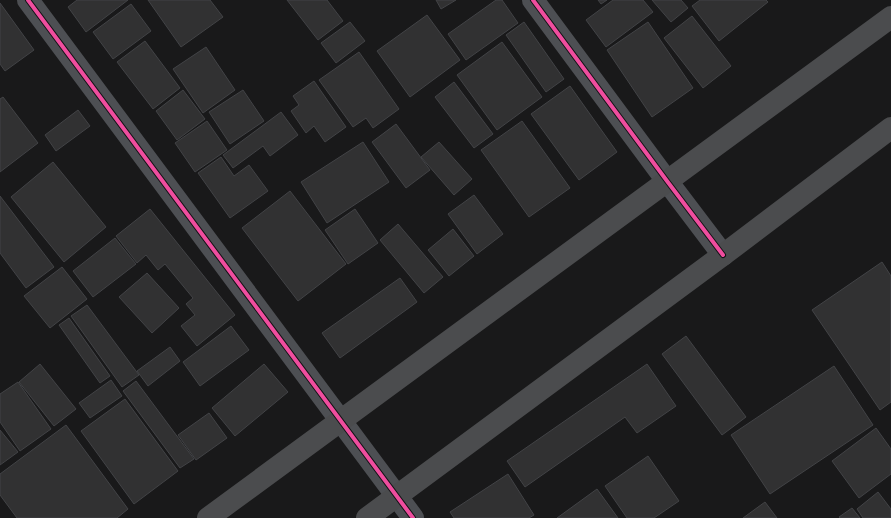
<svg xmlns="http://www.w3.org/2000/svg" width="891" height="518" viewBox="0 0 891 518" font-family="Cabin,sans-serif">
<rect width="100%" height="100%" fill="#19191a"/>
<g fill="#313132" stroke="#424346">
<polygon points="77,0 128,0 86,32 68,7"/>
<polygon points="148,0 210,0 223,17 181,47"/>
<polygon points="287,0 327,0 343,21 318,40"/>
<polygon points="436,0 456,0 441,9"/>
<polygon points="496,0 502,0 518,23 466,60 448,34"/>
<polygon points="598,0 607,0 601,4"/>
<polygon points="613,0 643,0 653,12 606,47 586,20"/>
<polygon points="652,0 681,0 688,8 671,22"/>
<polygon points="700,0 766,0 768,2 719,41 692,6"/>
<polygon points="0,3 34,50 5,71 0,64"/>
<polygon points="131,4 151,31 113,59 93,32"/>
<polygon points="427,15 460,60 410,97 377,51"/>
<polygon points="692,16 731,66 703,88 664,38"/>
<polygon points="350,22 365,41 336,63 321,43"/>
<polygon points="524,22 564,79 546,92 506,35"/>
<polygon points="648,22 693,88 652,117 607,50"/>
<polygon points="145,41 180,88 153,109 117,62"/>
<polygon points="502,42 542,97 497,130 457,75"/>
<polygon points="206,47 235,90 203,113 173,69"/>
<polygon points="359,52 399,109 373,128 366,118 353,127 319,80"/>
<polygon points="314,81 346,127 325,142 314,126 306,133 291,111 299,105 293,96"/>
<polygon points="454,82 493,134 474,148 435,97"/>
<polygon points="570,86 617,152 579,180 531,114"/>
<polygon points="183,90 205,119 177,140 156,111"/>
<polygon points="243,90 264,121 230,144 209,112"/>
<polygon points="3,97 38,143 0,172 0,99"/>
<polygon points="78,110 90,126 56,151 45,135"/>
<polygon points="281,112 298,135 270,156 263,146 233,168 223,155"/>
<polygon points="207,121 227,150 195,172 175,143"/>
<polygon points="522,121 570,188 529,217 481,150"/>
<polygon points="396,124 430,170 406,188 372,142"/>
<polygon points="363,142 389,182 327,223 301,182"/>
<polygon points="439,142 472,179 454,195 421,157"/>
<polygon points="221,157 234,176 249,165 268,191 230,218 198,173"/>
<polygon points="53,162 106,227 64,262 11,197"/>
<polygon points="290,191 346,264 298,301 242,228"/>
<polygon points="474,195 503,234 477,254 448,214"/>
<polygon points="0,196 54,267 26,288 0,253"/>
<polygon points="150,209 235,315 197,346 181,326 195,315 186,304 193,298 165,264 158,270 146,255 137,263 116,236"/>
<polygon points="355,209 378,243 348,264 325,230"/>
<polygon points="398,224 443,277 424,293 380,240"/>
<polygon points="453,229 474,256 449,276 428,250"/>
<polygon points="115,238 136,264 93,297 73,271"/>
<polygon points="882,262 891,276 891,402 880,410 812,310"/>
<polygon points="62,267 87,299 50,328 24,296"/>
<polygon points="147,273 179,308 152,333 119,297"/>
<polygon points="400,278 417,302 340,358 322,333"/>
<polygon points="87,305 139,375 122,387 71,316"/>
<polygon points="69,318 110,376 100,383 59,325"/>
<polygon points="231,326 249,350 200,386 183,362"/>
<polygon points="686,336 746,417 722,435 662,354"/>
<polygon points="170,347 180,361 148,386 137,371"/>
<polygon points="40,364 76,409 54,426 19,382"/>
<polygon points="264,364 288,392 235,436 212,408"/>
<polygon points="647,364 676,406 637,433 625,417 525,487 507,461"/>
<polygon points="834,366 873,425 770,494 731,435"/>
<polygon points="111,380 122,396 90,418 79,403"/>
<polygon points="136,381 194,459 180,468 123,391"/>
<polygon points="18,382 51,429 20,451 0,422 0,394"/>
<polygon points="125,399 178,471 134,504 81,431"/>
<polygon points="209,413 227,438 196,460 178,435"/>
<polygon points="66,425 128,509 117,518 17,518 0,495 0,474"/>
<polygon points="876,428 891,449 891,474 859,498 832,461"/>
<polygon points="0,430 18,452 0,465"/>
<polygon points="648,456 679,501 654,518 627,518 605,486"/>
<polygon points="508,474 534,515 529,518 454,518 450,512"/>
<polygon points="597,489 618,518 557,518"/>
<polygon points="878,492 891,509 891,518 863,518 857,509"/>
<polygon points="765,502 777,518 743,518"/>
<polygon points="852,508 860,518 840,518 839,517"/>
</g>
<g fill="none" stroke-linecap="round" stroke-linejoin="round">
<g stroke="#4d4f53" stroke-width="22">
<polyline points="28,0 413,518"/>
<polyline points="533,0 667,181 723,255"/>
</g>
<g stroke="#4b4c4e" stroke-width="22">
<polyline points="208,518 891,17"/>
<polyline points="367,518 723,255 891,128"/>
</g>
<g stroke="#131316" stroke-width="6">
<g id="cycleway">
<polyline points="28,0 413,518"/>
<polyline points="533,0 667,181 723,255"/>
</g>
</g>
<use href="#cycleway" stroke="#ef4d9e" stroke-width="4"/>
</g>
</svg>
